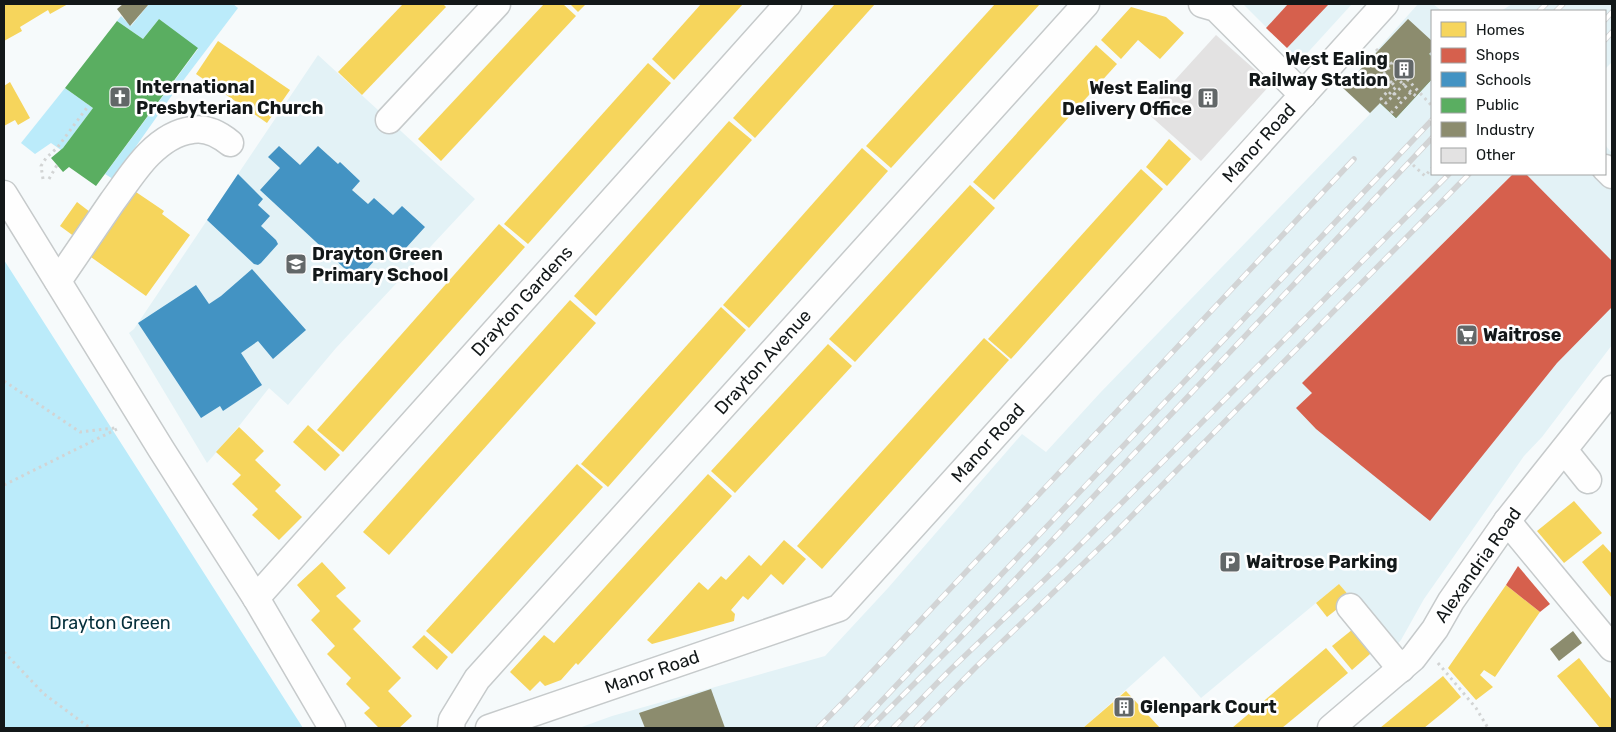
<svg xmlns="http://www.w3.org/2000/svg" width="1616" height="732" viewBox="0 0 1616 732" font-family="Rubik,sans-serif">
<rect width="100%" height="100%" fill="#f6fafb"/>
<g fill="#e3f2f6">
<polygon points="1243,4 1352,4 1300,61"/>
<polygon points="1418,4 1433,4 1442,11 1432,11 1432,174 1605,174 1605,145 1612,153 1612,345 1542,437 1524,456 1424,599 1401,640 1393,649 1339,584 1201,698 1164,656 1083,728 579,728 612,716 825,656 888,588 1022,434 1046,452 1100,393 1370,114 1343,88"/>
<polygon points="1512,4 1612,4 1612,62 1605,69 1605,11 1501,11"/>
<polygon points="318,55 475,199 336,348 288,405 269,388 239,426 207,463 129,333 134,329"/>
</g>
<g fill="#bbebfa">
<polygon points="149,4 233,4 238,8 170,98 113,179 105,174 198,49 159,19 143,39 117,21 121,16 131,26"/>
<polygon points="65,88 93,108 63,148 61,150 51,143 35,154 21,143"/>
<polygon points="4,260 303,728 304,728 4,728"/>
</g>
<g fill="#f6d55c">
<polygon points="6,4 68,4 50,14 48,10 20,27 22,31 4,41 4,5"/>
<polygon points="403,4 443,4 446,7 362,95 338,72"/>
<polygon points="544,4 563,4 576,16 441,161 418,139"/>
<polygon points="570,4 586,4 578,12"/>
<polygon points="701,4 743,4 674,80 652,59"/>
<polygon points="835,4 875,4 755,138 733,118"/>
<polygon points="995,4 1040,4 891,168 866,146"/>
<polygon points="1131,7 1166,17 1184,33 1160,59 1138,40 1121,59 1101,40"/>
<polygon points="218,41 290,90 267,123 196,74"/>
<polygon points="1096,45 1117,64 994,200 973,182"/>
<polygon points="648,63 671,83 528,244 504,224"/>
<polygon points="10,82 30,118 18,125 15,120 4,126 4,86"/>
<polygon points="729,121 752,140 596,316 574,296"/>
<polygon points="1169,139 1191,159 1167,186 1146,167"/>
<polygon points="862,148 888,171 749,328 723,305"/>
<polygon points="1141,169 1163,189 1011,359 988,339"/>
<polygon points="970,185 995,208 855,362 829,339"/>
<polygon points="133,190 164,211 162,214 190,235 146,296 71,243 75,237 60,226 77,202 90,212"/>
<polygon points="499,224 525,247 343,452 317,430"/>
<polygon points="570,300 596,323 389,555 363,532"/>
<polygon points="721,307 746,330 608,487 581,464"/>
<polygon points="984,338 1009,360 822,569 797,546"/>
<polygon points="828,344 852,366 735,493 711,471"/>
<polygon points="308,425 340,455 325,471 293,442"/>
<polygon points="239,427 264,451 255,460 281,485 275,491 302,517 279,540 252,515 258,509 232,484 241,475 216,452"/>
<polygon points="577,464 603,487 452,654 426,631"/>
<polygon points="708,474 732,496 578,665 576,663 561,680 545,686 540,681 530,691 510,672 544,635 554,643"/>
<polygon points="1574,501 1602,533 1564,563 1537,531"/>
<polygon points="784,540 806,559 783,585 771,574 748,600 743,596 731,610 735,614 734,621 652,644 647,640 699,582 708,590 721,576 726,580 749,555 761,566"/>
<polygon points="1603,544 1612,554 1612,598 1582,562"/>
<polygon points="322,562 346,588 336,596 361,621 353,629 401,678 388,691 412,716 399,728 379,728 364,713 370,708 346,684 351,678 327,654 335,646 311,620 320,611 297,585"/>
<polygon points="1339,584 1351,598 1327,617 1316,603"/>
<polygon points="1506,585 1540,612 1495,677 1484,670 1480,675 1493,687 1476,700 1448,668"/>
<polygon points="1358,625 1378,647 1352,670 1332,646"/>
<polygon points="424,635 448,657 437,670 412,647"/>
<polygon points="1326,648 1348,673 1299,714 1282,728 1232,728"/>
<polygon points="1579,658 1612,700 1612,728 1600,728 1557,676"/>
<polygon points="1443,676 1461,697 1446,710 1424,728 1380,728"/>
<polygon points="1126,691 1160,728 1083,728"/>
</g>
<g fill="#d6604d">
<polygon points="1288,4 1329,4 1287,48 1266,28"/>
<polygon points="1513,174 1526,174 1612,261 1612,307 1557,363 1430,521 1316,429 1296,408 1312,393 1302,383"/>
<polygon points="1518,566 1550,604 1540,612 1506,585"/>
</g>
<g fill="#4393c3">
<polygon points="279,146 300,165 318,146 338,164 340,162 360,181 352,190 368,204 374,198 393,215 402,206 425,227 395,260 384,250 357,280 260,190 280,168 268,157"/>
<polygon points="238,174 263,199 258,205 270,216 261,226 276,240 278,244 261,263 258,265 254,264 207,220"/>
<polygon points="252,269 306,330 273,359 258,341 241,353 262,385 223,411 220,406 201,418 138,323 196,285 209,304 221,296"/>
</g>
<g fill="#5aae61">
<polygon points="159,19 198,48 96,186 69,167 63,172 51,158 63,148 93,108 65,88 117,21 143,39"/>
<polygon points="1408,34 1432,57 1432,79 1396,118 1361,85"/>
</g>
<g fill="#8c8c6e">
<polygon points="123,4 149,4 130,26 117,9"/>
<polygon points="1408,19 1432,41 1432,51 1429,54 1432,57 1432,79 1396,118 1380,103 1370,113 1343,88"/>
<polygon points="1573,631 1582,643 1559,661 1550,649"/>
<polygon points="711,689 725,728 645,728 639,713"/>
</g>
<polygon fill="#e3e2e2" points="1216,35 1271,84 1201,161 1146,112"/>
<g fill="none" stroke-linecap="round" stroke-linejoin="round">
<g stroke="#c6cacb" stroke-width="29">
<g id="minor">
<polyline points="1202,4 1216,8 1303,95"/>
<polyline points="389,120 497,4"/>
<polyline points="1605,168 1612,175"/>
<polyline points="4,194 161,449 256,598 332,728"/>
<path d="M58,281C76,255 94,228 112,202C124,186 135,168 149,154C160,143 176,132 192,130C207,127 219,134 230,143"/>
<polyline points="1564,450 1588,480"/>
<polyline points="1507,521 1612,648"/>
<polyline points="256,598 788,4"/>
<polyline points="1350,607 1401,669"/>
<polyline points="451,728 452,720 477,679 1086,4"/>
<polyline points="489,728 839,608 1385,4"/>
<polyline points="1331,728 1413,658 1435,629 1451,601 1507,521 1612,389"/>
</g>
</g>
<g stroke="#d2d4d4" stroke-width="3" stroke-dasharray="2.5 4" stroke-linecap="butt">
<polyline points="1376,49 1392,64 1383,75 1392,83 1403,72 1406,75"/>
<polyline points="1409,72 1400,81 1411,92"/>
<polyline points="1407,79 1432,106"/>
<polyline points="1392,83 1396,87 1389,94 1387,92 1381,99 1386,103 1408,80"/>
<polyline points="1393,93 1402,101"/>
<polyline points="1391,113 1411,92 1416,96"/>
<polyline points="1413,165 1425,176 1432,168"/>
<polyline points="43,179 41,166 46,158 57,148 89,105"/>
<polyline points="49,179 57,165"/>
<polyline points="4,381 80,432 115,428"/>
<polyline points="4,485 119,428"/>
<polyline points="4,652 44,694 90,728"/>
<polyline points="1438,663 1476,708 1488,728"/>
</g>
<use href="#minor" stroke="#fefefe" stroke-width="26"/>
<g stroke="#d2d4d5" stroke-width="5.5">
<g id="rail">
<polyline points="1539,11 1546,4"/>
<polyline points="1556,11 1563,4"/>
<polyline points="1605,20 1612,12"/>
<polyline points="1605,40 1612,32"/>
<polyline points="818,728 856,689 1354,159"/>
<polyline points="856,728 1432,120"/>
<polyline points="870,728 959,639 1432,138"/>
<polyline points="893,728 950,670 1058,567 1449,174"/>
<polyline points="916,728 976,667 1114,534 1469,174"/>
</g>
</g>
<use href="#rail" stroke="#fff" stroke-width="4" stroke-dasharray="11" stroke-linecap="butt"/>
</g>
<defs>
<g id="building-square" transform="scale(1.125)"><rect x="-9" y="-9" width="18" height="18" rx="4" fill="#626768" stroke="#fff"/><path d="M-4-6H4V6H1V3H-1V6H-4ZM-2.5-4.3h1.7v1.8h-1.7ZM.8-4.3h1.7v1.8H.8ZM-2.5-1h1.7V.8h-1.7ZM.8-1h1.7V.8H.8Z" fill="#fff"/></g>
<g id="church-square" transform="scale(1.125)"><rect x="-9" y="-9" width="18" height="18" rx="4" fill="#626768" stroke="#fff"/><path d="M-1.2-6h2.4v3.5h3.3v2.4h-3.3V6h-2.4V-.1h-3.3v-2.4h3.3Z" fill="#fff"/></g>
<g id="school-square" transform="scale(1.125)"><rect x="-9" y="-9" width="18" height="18" rx="4" fill="#626768" stroke="#fff"/><path d="M0-5L7-2L0 1L-7-2ZM-4 1L0 2.5L4 1V4Q0 6-4 4Z" fill="#fff"/></g>
<g id="supermarket-square" transform="scale(1.125)"><rect x="-9" y="-9" width="18" height="18" rx="4" fill="#626768" stroke="#fff"/><path d="M-6-5.5h2.5l.6 2H6L4.5 2H-2.5L-4.4-4H-6ZM-1.5 3.2a1.3 1.3 0 1 0 .1 0ZM3 3.2a1.3 1.3 0 1 0 .1 0Z" fill="#fff"/></g>
<g id="parking-square" transform="scale(1.125)"><rect x="-9" y="-9" width="18" height="18" rx="4" fill="#626768" stroke="#fff"/><path d="M-3.5-5.5H1a3.5 3.5 0 0 1 0 7H-1V5.5H-3.5ZM-1-3.4V-.6H.8a1.4 1.4 0 0 0 0-2.8Z" fill="#fff"/></g>
</defs>
<g fill-rule="evenodd">
<use href="#building-square" x="1404" y="69"/>
<use href="#church-square" x="120" y="97"/>
<use href="#building-square" x="1208" y="98"/>
<use href="#school-square" x="296" y="264"/>
<use href="#supermarket-square" x="1467" y="335"/>
<use href="#parking-square" x="1230" y="562"/>
<use href="#building-square" x="1124" y="707"/>
</g>
<g text-anchor="middle" stroke-width="5" stroke-linejoin="round" paint-order="stroke">
<g font-size="18" font-weight="bold" fill="#131819" stroke="#fff" text-anchor="start">
<text x="1388" y="65" text-anchor="end">West Ealing<tspan x="1388" dy="21">Railway Station</tspan></text>
<text x="136" y="93">International<tspan x="136" dy="21">Presbyterian Church</tspan></text>
<text x="1192" y="94" text-anchor="end">West Ealing<tspan x="1192" dy="21">Delivery Office</tspan></text>
<text x="312" y="260">Drayton Green<tspan x="312" dy="21">Primary School</tspan></text>
<text x="1483" y="341">Waitrose</text>
<text x="1246" y="568">Waitrose Parking</text>
<text x="1140" y="713">Glenpark Court</text>
</g>
<g font-size="18" fill="#131819" stroke="#fff">
<text transform="translate(1259 143) rotate(-48)" y="6">Manor Road</text>
<text transform="translate(522 301) rotate(-48)" y="6">Drayton Gardens</text>
<text transform="translate(763 362) rotate(-48)" y="6">Drayton Avenue</text>
<text transform="translate(988 443) rotate(-48)" y="6">Manor Road</text>
<text transform="translate(1478 565) rotate(-55)" y="6">Alexandria Road</text>
<text transform="translate(652 672) rotate(-19)" y="6">Manor Road</text>
</g>
<g font-size="18" fill="#052f3b" stroke="#fff">
<text x="110" y="629">Drayton Green</text>
</g>
</g>
<rect width="1616" height="732" fill="none" stroke="#131819" stroke-width="10"/>
<rect x="1431" y="10" width="175" height="165" fill="#ffffff" stroke="#a1a3a3"/>
<rect x="1441" y="22" width="25" height="15" fill="#f6d55c" stroke="#a1a3a3"/>
<text x="1476" y="35" font-size="15" fill="#131819">Homes</text>
<rect x="1441" y="48" width="25" height="15" fill="#d6604d" stroke="#a1a3a3"/>
<text x="1476" y="60" font-size="15" fill="#131819">Shops</text>
<rect x="1441" y="72" width="25" height="15" fill="#4393c3" stroke="#a1a3a3"/>
<text x="1476" y="85" font-size="15" fill="#131819">Schools</text>
<rect x="1441" y="98" width="25" height="15" fill="#5aae61" stroke="#a1a3a3"/>
<text x="1476" y="110" font-size="15" fill="#131819">Public</text>
<rect x="1441" y="122" width="25" height="15" fill="#8c8c6e" stroke="#a1a3a3"/>
<text x="1476" y="135" font-size="15" fill="#131819">Industry</text>
<rect x="1441" y="148" width="25" height="15" fill="#e3e2e2" stroke="#a1a3a3"/>
<text x="1476" y="160" font-size="15" fill="#131819">Other</text>
</svg>
